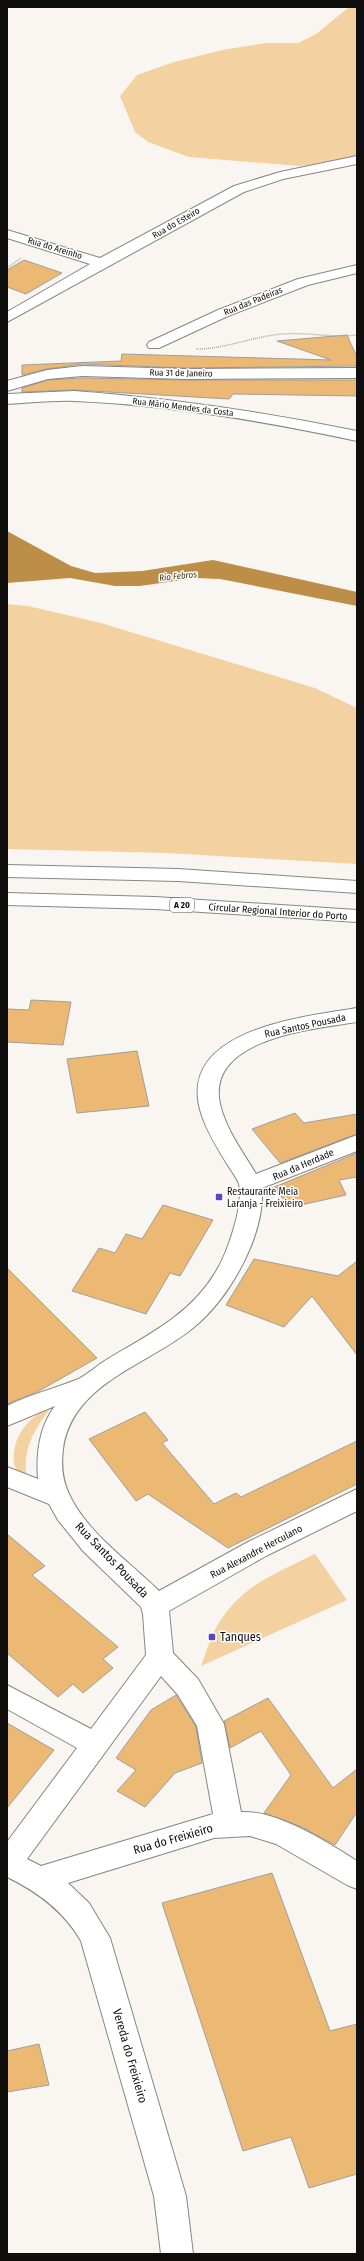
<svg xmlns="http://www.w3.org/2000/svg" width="364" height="2261" viewBox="0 0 364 2261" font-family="'Fira Sans Condensed',sans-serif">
<rect width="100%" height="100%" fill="#f9f6f2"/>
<g fill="#f4d1a1">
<polygon points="349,7 357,7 357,158 300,166 189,157 148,142 135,132 120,96 137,75 174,62 222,50 266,43 298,43 316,34"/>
<polygon points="7,604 28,606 101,623 315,688 357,708 357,864 167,853 7,849"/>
<path d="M49,1410C34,1430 24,1448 26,1473L24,1475L17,1472C6,1449 24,1416 49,1410Z"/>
<path d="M315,1554L347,1600L201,1666C206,1653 210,1638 217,1626C241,1585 275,1574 315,1554Z"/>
</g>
<polygon fill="#bd8e48" points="7,531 71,566 95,573 142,571 213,560 357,592 357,606 220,579 196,578 140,586 115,586 70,578 7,583"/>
<g fill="#ebb974" stroke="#a19e9a">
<polygon points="24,260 62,273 26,294 7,287 7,270"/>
<polygon points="347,335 357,357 357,366 186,368 82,364 47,369 22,375 22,365 121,361 122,354 331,360 277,341"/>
<polygon points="82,378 186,380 357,380 357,396 233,394 229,399 74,390 22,392 22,388 48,380"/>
<polygon points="31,1000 71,1002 63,1045 7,1042 7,1009 29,1010"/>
<polygon points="137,1051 149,1106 77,1113 67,1059"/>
<polygon points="295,1113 304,1123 357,1114 357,1134 280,1163 252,1129"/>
<polygon points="357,1153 357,1177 339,1180 346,1195 292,1207 272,1188"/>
<polygon points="163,1205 213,1220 180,1276 170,1273 146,1314 72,1291 99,1248 115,1253 126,1234 142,1239"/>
<polygon points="254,1259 338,1276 357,1261 357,1355 312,1296 284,1327 226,1305"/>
<polygon points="7,1268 97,1358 39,1391 7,1404"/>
<polygon points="145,1412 168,1440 162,1443 214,1504 236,1493 241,1497 357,1441 357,1484 228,1548 148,1494 136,1501 89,1439"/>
<polygon points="7,1534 45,1566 32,1575 118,1647 103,1659 113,1668 83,1693 73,1684 58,1697 7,1653"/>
<polygon points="176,1695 196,1727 202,1763 175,1773 145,1807 117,1791 136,1770 116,1758 151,1710"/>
<polygon points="268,1698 333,1788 357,1769 357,1812 335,1845 302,1827 264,1813 291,1775 261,1731 230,1748 224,1721"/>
<polygon points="7,1723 54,1750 7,1808"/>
<polygon points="272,1873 330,2031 357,2024 357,2174 309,2188 291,2137 243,2151 162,1903"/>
<polygon points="39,2044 49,2085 7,2092 7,2051"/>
</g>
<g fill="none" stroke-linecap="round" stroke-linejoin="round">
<g stroke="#888582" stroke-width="2">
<g id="minor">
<polygon points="357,156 357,164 283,179 244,192 7,322 7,312 90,264 7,238 7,230 100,258 234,186 280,172"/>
<polygon points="357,265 357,273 308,285 228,316 159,348 149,348 147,345 149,342 218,310 298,279"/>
<polygon points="82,366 186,369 357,368 357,378 186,379 82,376 48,379 7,391 7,381 47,370"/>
<path d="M74,391C170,398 263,412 357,431V441C264,421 169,405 74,401C52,400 29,403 7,404V394Z"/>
<path d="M357,1008V1022C314,1029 206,1038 220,1104C226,1130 243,1152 256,1174L357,1135V1151L262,1188C265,1236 229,1299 193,1328C148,1365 72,1383 63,1449C61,1465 62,1479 69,1494C86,1532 130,1562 159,1591L248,1542L357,1489V1511L266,1556L169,1611L173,1653L198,1679L224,1724L241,1812C277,1810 327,1842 357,1861V1889L347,1885L276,1844L250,1836L214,1838L68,1883L89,1903L110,1938L186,2196L193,2254H161L154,2196L81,1941C64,1911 38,1892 7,1877V1842L77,1748L7,1709V1685L91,1729L146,1655L143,1614L141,1607L83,1551L58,1520L49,1504L7,1487V1467L38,1479C36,1454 39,1427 55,1406L7,1426V1406C29,1395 53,1389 76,1380C86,1376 96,1366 106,1360C146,1336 190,1315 215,1273C227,1255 244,1205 239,1184C237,1178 232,1172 229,1167C219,1151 208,1134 202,1116C172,1030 302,1017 357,1008ZM161,1676L178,1695L197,1726L213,1814L41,1866L27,1859Z"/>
</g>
</g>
<g stroke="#888582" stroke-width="2">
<g id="highway">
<polygon points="7,865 178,869 357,881 357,893 178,881 7,877"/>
<polygon points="7,893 155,897 357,910 357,922 155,909 7,905"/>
</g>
</g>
<g stroke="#aaa8a5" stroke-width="1.5" stroke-dasharray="1 1" stroke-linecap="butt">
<polyline points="7,268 21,258"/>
<path d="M196,349C226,349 254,336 283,334C308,332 332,338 357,335"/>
</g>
<use href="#minor" fill="#fff" fill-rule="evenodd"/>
<use href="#highway" fill="#fff" fill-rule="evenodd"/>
</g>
<g fill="#5a47bf" stroke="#fff" stroke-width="1.5">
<rect x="215" y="1193" width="8" height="8" rx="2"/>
<rect x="208" y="1633" width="8" height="8" rx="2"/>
</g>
<g text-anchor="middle" stroke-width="3" stroke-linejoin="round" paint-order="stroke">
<g font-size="9" fill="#0f0e0d" stroke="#fff">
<text transform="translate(176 223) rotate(-30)" y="3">Rua do Esteiro</text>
<text transform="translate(55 248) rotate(17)" y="3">Rua do Areinho</text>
<text transform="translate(253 301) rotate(-22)" y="3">Rua das Padeiras</text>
<text transform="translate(181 373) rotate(1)" y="3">Rua 31 de Janeiro</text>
<text transform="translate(183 407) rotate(7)" y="3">Rua Mário Mendes da Costa</text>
</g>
<g font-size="9" font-style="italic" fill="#443011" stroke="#fff">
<text transform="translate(178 576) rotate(-6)" y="3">Rio Febros</text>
</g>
<rect fill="#fff" stroke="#575656" stroke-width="1" x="170" y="898" width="24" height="14" rx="3"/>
<g font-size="9" font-weight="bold" fill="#0f0e0d">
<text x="182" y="908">A 20</text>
</g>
<g font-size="10" fill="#0f0e0d" stroke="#fff">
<text transform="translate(278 911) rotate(4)" y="4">Circular Regional Interior do Porto</text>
<text transform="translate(305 1025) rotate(-12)" y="4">Rua Santos Pousada</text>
<text transform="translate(303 1164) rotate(-23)" y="4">Rua da Herdade</text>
<text transform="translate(256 1551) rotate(-28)" y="4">Rua Alexandre Herculano</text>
</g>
<g font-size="10" fill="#0f0e0d" stroke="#fff" text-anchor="start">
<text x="227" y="1195">Restaurante Meia<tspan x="227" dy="12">Laranja - Freixieiro</tspan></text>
</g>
<g font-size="12" fill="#0f0e0d" stroke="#fff">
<text transform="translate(112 1560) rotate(46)" y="4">Rua Santos Pousada</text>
<text transform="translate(173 1839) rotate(-16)" y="4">Rua do Freixieiro</text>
<text transform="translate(130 2056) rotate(74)" y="4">Vereda do Freixieiro</text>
</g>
<g font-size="12" fill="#0f0e0d" stroke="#fff" text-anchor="start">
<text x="220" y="1641">Tanques</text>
</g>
</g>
<rect width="364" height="2261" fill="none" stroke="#0f0e0d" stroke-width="16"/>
</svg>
